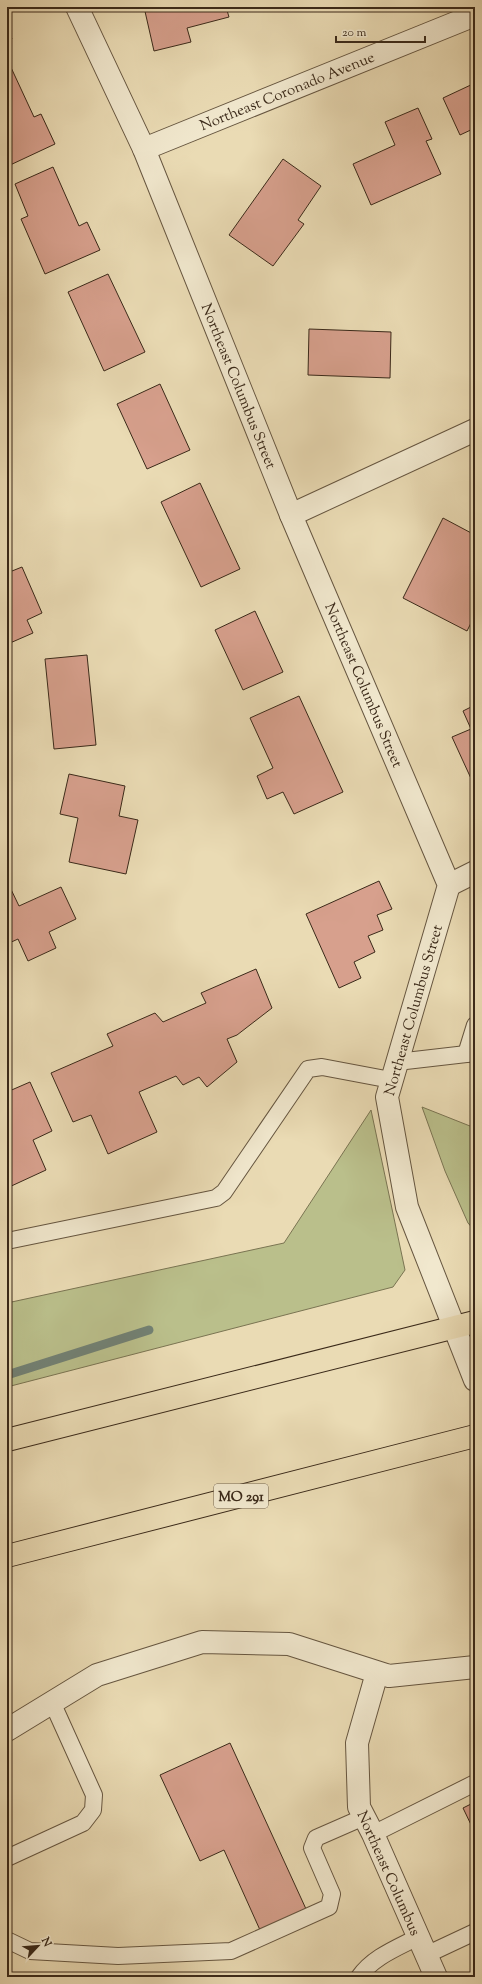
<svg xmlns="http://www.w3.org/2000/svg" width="482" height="1984" viewBox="0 0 482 1984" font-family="'Sorts Mill Goudy',serif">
<rect width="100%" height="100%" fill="#eadbb4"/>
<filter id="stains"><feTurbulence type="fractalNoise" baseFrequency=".005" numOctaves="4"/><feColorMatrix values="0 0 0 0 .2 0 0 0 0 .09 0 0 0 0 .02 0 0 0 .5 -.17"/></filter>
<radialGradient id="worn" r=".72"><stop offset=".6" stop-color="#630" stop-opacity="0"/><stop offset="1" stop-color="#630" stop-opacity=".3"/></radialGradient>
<g fill="#babf8b" stroke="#7a7452">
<polygon points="422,1107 475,1128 475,1231 468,1223 445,1171"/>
<polygon points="371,1110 405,1270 393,1287 7,1387 7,1303 284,1243"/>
</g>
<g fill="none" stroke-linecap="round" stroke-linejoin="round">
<polyline stroke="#728174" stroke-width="9" points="7,1375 149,1330"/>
</g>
<g fill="#d7a08d" stroke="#3a2919">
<polygon points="144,7 226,7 229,17 187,28 191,42 154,51"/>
<polygon points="7,28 12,39 7,42"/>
<polygon points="8,61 34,117 41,114 55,144 8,166"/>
<polygon points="475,83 475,128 460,135 443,98"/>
<polygon points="418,108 432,139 426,141 441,174 371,205 353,164 395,145 385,122"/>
<polygon points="283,159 321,186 298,220 304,224 273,266 229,235"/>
<polygon points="53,167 79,226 87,222 100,250 45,274 21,219 28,216 15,184"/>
<polygon points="108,274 145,352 104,371 68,292"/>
<polygon points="309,329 391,332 390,378 308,375"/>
<polygon points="160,384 190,450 147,469 117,404"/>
<polygon points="200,483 240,569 201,587 161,502"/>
<polygon points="443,518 475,535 475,615 467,631 403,598"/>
<polygon points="22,567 42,613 27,620 33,633 10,643 7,637 7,573"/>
<polygon points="255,611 283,672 243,690 215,630"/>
<polygon points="87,655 96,745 54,749 45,659"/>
<polygon points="299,696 343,792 294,814 283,792 267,799 257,776 273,768 250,718"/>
<polygon points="475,705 475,785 474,785 452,737 471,729 463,711"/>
<polygon points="69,774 125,786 119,816 138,820 126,874 69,862 78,818 60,814"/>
<polygon points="7,881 19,906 61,887 76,919 49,932 56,948 28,961 18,939 7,944"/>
<polygon points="379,881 392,909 377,915 383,930 368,936 375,952 354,962 361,978 339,988 306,914"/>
<polygon points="256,969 272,1008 237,1035 227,1039 237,1062 207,1087 199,1077 183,1085 176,1076 139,1092 157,1132 108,1154 91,1115 73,1122 51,1073 113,1046 107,1034 155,1013 163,1022 206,1003 201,993"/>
<polygon points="30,1082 52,1131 33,1140 46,1170 7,1188 7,1092"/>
<polygon points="230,1743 306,1909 260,1930 224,1850 200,1861 160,1775"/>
<polygon points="475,1802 475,1833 463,1808"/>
</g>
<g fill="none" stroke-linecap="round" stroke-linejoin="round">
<g stroke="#665640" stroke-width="18">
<g id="lane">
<polyline points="466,1054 475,1025"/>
<polyline points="397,1062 475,1053"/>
<polyline points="7,1241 216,1198 224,1192 308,1069 322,1067 391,1080"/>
<polyline points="373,1834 475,1783"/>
<polyline points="7,1858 83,1823 93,1810 94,1795 52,1702"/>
<polyline points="7,1940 30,1951 118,1956 231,1951 329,1907 332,1894 312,1848 316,1838 364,1817"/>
<polyline points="426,1955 475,1932"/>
<path d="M359,1977C373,1957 397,1948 418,1937"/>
</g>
</g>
<g stroke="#665640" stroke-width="24">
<g id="street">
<polyline points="77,7 144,149 291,515 449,885 387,1097 407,1207 475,1380"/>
<polyline points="144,149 475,15"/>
<polyline points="291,515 475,430"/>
<polyline points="449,885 475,872"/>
<polyline points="377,1673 357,1743 359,1807 373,1834 436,1977"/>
<polyline points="7,1730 97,1675 202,1642 289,1644 389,1676 475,1667"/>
</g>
</g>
<g stroke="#3a2919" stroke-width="24">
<g id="primary">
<polyline points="7,1440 475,1322"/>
<polyline points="7,1556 475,1436"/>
</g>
</g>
<use href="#lane" stroke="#f1e8ce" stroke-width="16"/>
<use href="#street" stroke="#f1e8ce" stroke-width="22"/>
<use href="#primary" stroke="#eadbb4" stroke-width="22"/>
</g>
<g text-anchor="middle" stroke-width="4" stroke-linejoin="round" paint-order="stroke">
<rect fill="#f1e8ce" stroke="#71624f" stroke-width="1" x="214" y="1484" width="54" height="24" rx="3"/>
<g font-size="14" font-weight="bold" fill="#3a2919">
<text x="241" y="1501">MO 291</text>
</g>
<g font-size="15" fill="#3a2919" stroke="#f1e8ce">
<text transform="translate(287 91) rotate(-22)" y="5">Northeast Coronado Avenue</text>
<text transform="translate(239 386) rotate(68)" y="5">Northeast Columbus Street</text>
<text transform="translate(364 685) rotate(67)" y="5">Northeast Columbus Street</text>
<text transform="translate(413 1010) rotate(-74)" y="5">Northeast Columbus Street</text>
<text transform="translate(389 1873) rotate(66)" y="5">Northeast Columbus</text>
</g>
</g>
<rect width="482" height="1984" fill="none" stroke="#eadbb4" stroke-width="24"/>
<rect x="8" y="8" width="466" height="1968" fill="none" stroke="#3a2919" stroke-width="2"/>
<rect x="12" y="12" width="458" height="1960" fill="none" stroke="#3a2919"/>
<g transform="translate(38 1946) rotate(64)" stroke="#f1e8ce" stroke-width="3" paint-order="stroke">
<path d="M0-3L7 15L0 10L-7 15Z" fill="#3a2919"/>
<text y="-6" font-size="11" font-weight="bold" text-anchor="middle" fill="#3a2919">N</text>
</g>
<path d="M336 36v6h89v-6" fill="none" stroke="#3a2919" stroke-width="2"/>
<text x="342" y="36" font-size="12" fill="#3a2919" stroke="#f1e8ce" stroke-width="3" paint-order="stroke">20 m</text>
<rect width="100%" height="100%" filter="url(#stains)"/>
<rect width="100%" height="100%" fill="url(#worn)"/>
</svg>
